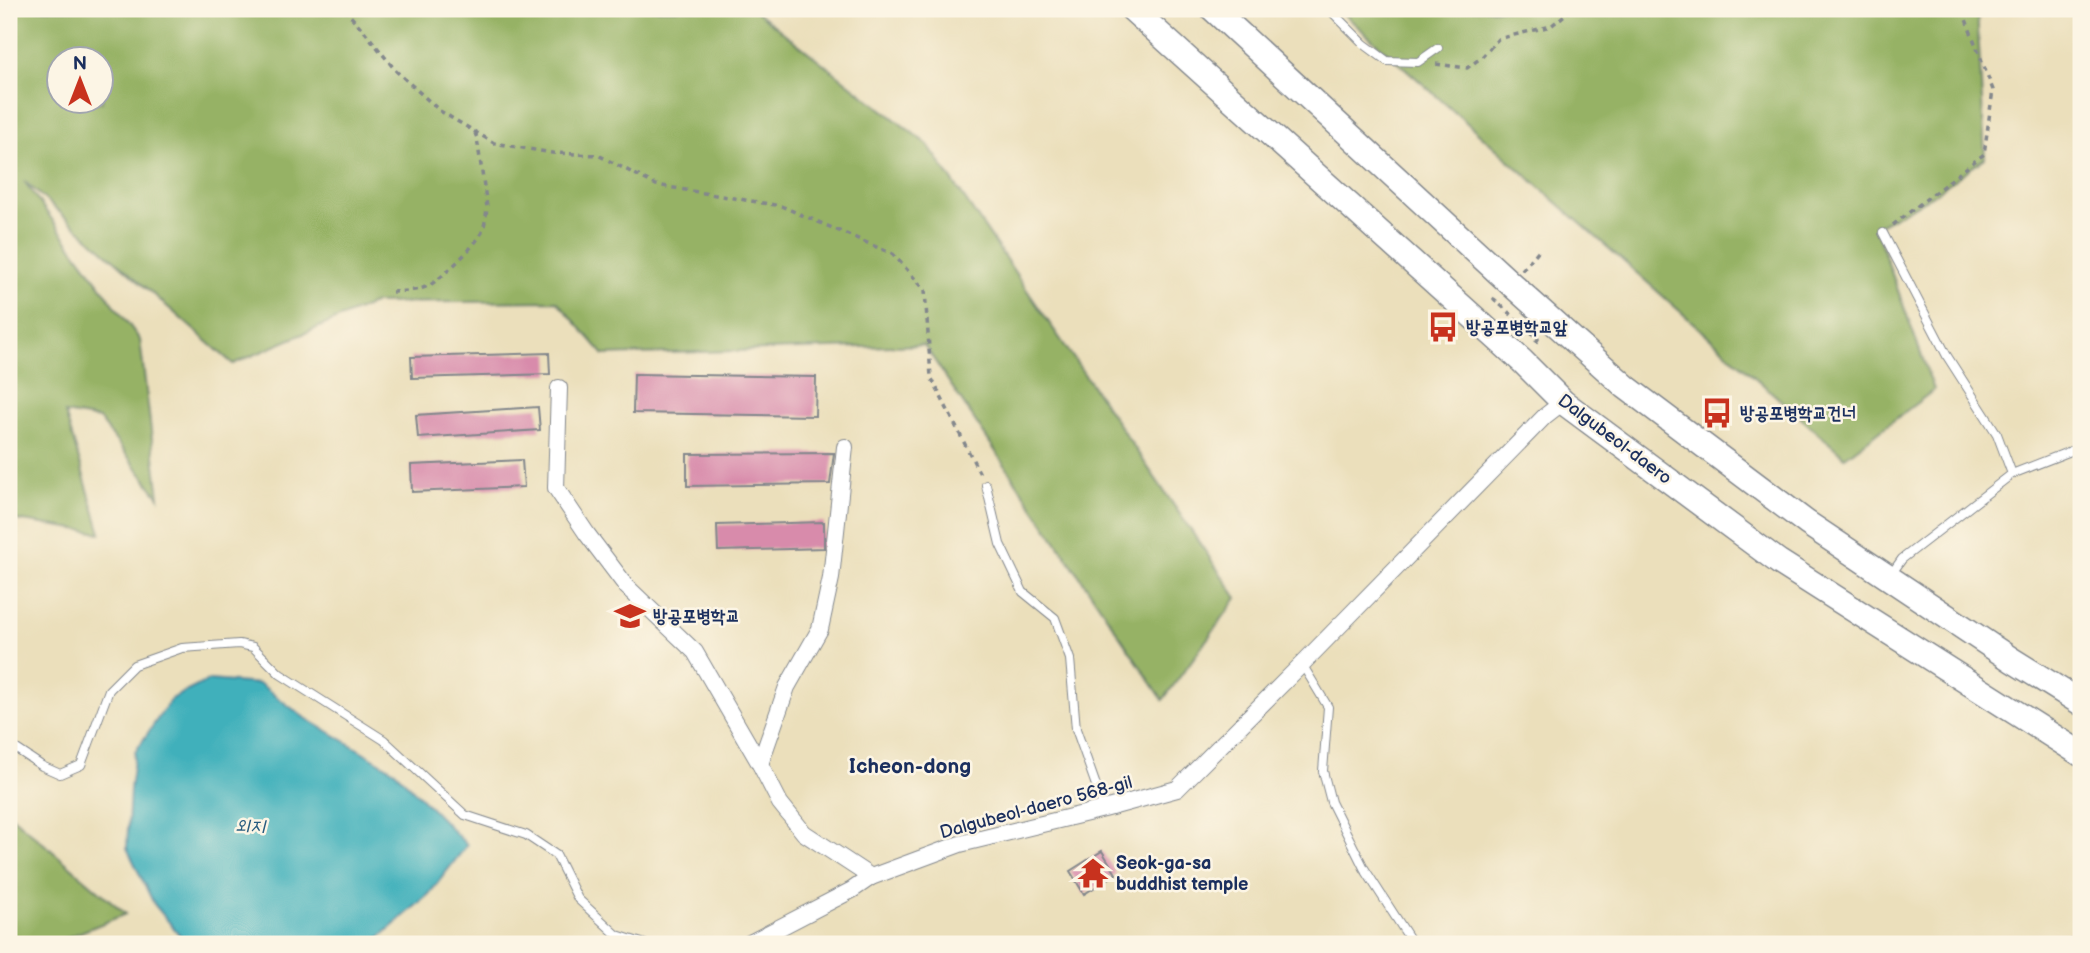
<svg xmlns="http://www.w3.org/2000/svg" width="2090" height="953" viewBox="0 0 2090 953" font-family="'Balsamiq Sans','Poor Story',sans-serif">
<rect width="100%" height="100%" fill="#fcf5e5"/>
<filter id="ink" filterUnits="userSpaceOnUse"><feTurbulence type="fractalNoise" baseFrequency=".0143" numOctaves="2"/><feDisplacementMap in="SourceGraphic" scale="14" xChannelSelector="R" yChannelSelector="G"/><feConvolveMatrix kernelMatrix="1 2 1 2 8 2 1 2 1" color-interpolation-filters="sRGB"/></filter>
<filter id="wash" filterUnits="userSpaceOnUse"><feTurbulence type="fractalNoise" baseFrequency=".00686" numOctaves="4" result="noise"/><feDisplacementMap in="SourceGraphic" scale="28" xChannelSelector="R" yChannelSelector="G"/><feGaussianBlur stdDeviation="1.57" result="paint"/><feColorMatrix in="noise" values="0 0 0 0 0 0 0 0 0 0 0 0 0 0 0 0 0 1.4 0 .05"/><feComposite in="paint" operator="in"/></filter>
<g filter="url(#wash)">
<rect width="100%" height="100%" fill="#ebdfbb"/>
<g fill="#96b265" stroke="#587062" stroke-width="2" fill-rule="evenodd">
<path d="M9,9H753L928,145L1237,598L1163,700L924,345L604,355L557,301L375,303L233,364L24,181L140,340L159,497L99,419L65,413L101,533L9,519ZM60,60H102V102H60Z"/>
<polygon points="1338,9 1977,9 1985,158 1927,199 1875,227 1934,390 1845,457"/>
<polygon points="9,814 126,914 51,944 9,944"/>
</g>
<polygon fill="#40b0bb" stroke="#2e708c" stroke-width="2" points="209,680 260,684 302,716 395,771 467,845 429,894 372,944 187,944 154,904 127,848 130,789 135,752 171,699"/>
<g id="blocks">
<g fill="#d88bab">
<polygon points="549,353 550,374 412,378 411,357"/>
<polygon points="634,374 816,377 815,416 633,413"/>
<polygon points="538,407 540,430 418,438 416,415"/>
<polygon points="834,453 830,484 687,486 687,454"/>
<polygon points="522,460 524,487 412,492 411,465"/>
<polygon points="824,522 824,548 718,551 717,525"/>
<polygon points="1102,851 1116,874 1084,894 1070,871"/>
</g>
</g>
</g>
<g filter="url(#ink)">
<use href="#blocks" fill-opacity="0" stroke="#83878c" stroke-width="2"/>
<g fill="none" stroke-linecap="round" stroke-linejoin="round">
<g stroke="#83878c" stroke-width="10">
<g id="service">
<polyline points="1329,9 1364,44 1387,61 1418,62 1438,48"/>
<polyline points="1883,233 1947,356 1997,434 2012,474 1902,559 1890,576"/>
<polyline points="2012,474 2081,447"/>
<polyline points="986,485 1000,544 1023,592 1055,618 1070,659 1076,729 1104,808"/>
<polyline points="1302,664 1328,707 1323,771 1331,802 1364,868 1413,944"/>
<polyline points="9,744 42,766 60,774 81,765 109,690 134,665 182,648 239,644 253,647 280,674 384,740 465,815 526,835 556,855 578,899 617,935 645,944"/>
<polyline points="2069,944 2081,941"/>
</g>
</g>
<g stroke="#83878c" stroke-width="18">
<g id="minor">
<polyline points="559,388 556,488 587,534 627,587 695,652 760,764 780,803 804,833 871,877"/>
<polyline points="760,764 787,687 820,629 831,578 845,447"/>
<polyline points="748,944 852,890 871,877 960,844 1104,809 1177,789 1302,664 1545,416 1563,402"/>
</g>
</g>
<g stroke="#83878c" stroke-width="27">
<g id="primary">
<polyline points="1132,9 1522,361 1563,402 1779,562 2081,754"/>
<polyline points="1213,9 1511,284 1626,387 1807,523 2012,660 2081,703"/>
</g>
</g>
<g stroke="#83878c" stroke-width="3.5" stroke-dasharray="5 5" stroke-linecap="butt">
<polyline points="344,9 365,32 396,71 440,111 494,143 552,153 598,155 656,185 781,206 893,254 925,290 931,377 980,474"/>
<polyline points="1436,64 1467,68 1482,57 1498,39 1551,26 1572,9"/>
<polyline points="1893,225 1984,154 1993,90 1962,9"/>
<polyline points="1522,270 1539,250"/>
<path d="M392,292C404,291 419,291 430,285C443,277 473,248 481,234C485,226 486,217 487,207L477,138L475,133"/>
<polyline points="1495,298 1494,299 1538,339 1534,345"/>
</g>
<use href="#service" stroke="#fff" stroke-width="8"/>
<use href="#minor" stroke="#fff" stroke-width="16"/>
<use href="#primary" stroke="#fff" stroke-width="24"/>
</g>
</g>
<defs>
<g id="bus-bare" transform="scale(2.415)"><path d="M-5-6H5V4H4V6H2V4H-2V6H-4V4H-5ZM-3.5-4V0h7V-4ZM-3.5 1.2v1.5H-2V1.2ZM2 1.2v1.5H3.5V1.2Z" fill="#c8321e" stroke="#fcf5e5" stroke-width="2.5" paint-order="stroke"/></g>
<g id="school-bare" transform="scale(2.415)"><path d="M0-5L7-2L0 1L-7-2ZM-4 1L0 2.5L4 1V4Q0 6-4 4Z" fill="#c8321e" stroke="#fcf5e5" stroke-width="2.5" paint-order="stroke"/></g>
<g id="temple-bare" transform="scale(2.415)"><path d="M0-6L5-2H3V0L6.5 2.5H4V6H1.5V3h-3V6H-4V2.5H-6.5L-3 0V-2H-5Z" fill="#c8321e" stroke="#fcf5e5" stroke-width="2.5" paint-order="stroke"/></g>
</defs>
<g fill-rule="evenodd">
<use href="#bus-bare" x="1443" y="327"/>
<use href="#bus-bare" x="1717" y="413"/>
<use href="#school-bare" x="630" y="616"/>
<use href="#temple-bare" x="1093" y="873"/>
</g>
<g text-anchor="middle" stroke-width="5" stroke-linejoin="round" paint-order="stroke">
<g font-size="18" font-weight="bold" fill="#1b2f5e" stroke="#fcf5e5" text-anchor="start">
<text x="1466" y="333">방공포병학교앞</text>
<text x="1740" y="419">방공포병학교건너</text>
<text x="653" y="622">방공포병학교</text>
<text x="1116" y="869">Seok-ga-sa<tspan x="1116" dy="21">buddhist temple</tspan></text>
</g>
<g font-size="18" fill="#1b2f5e" stroke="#fcf5e5">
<text transform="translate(1615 439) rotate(37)" y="6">Dalgubeol-daero</text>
<text transform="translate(1036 807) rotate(-15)" y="6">Dalgubeol-daero 568-gil</text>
</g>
<g font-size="19" font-style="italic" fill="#285c7f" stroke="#fcf5e5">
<text x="250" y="832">외지</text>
</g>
<g font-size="21" font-weight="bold" fill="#1b2f5e" stroke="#fcf5e5">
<text x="910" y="773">Icheon-dong</text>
</g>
</g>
<rect width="2090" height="953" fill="none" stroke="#fcf5e5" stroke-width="35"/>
<g transform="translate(80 80)"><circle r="33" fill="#fcf5e5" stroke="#a2a6af" stroke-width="2"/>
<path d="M0-5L12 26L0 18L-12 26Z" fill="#c8321e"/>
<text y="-10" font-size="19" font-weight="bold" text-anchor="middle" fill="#1b2f5e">N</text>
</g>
</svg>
